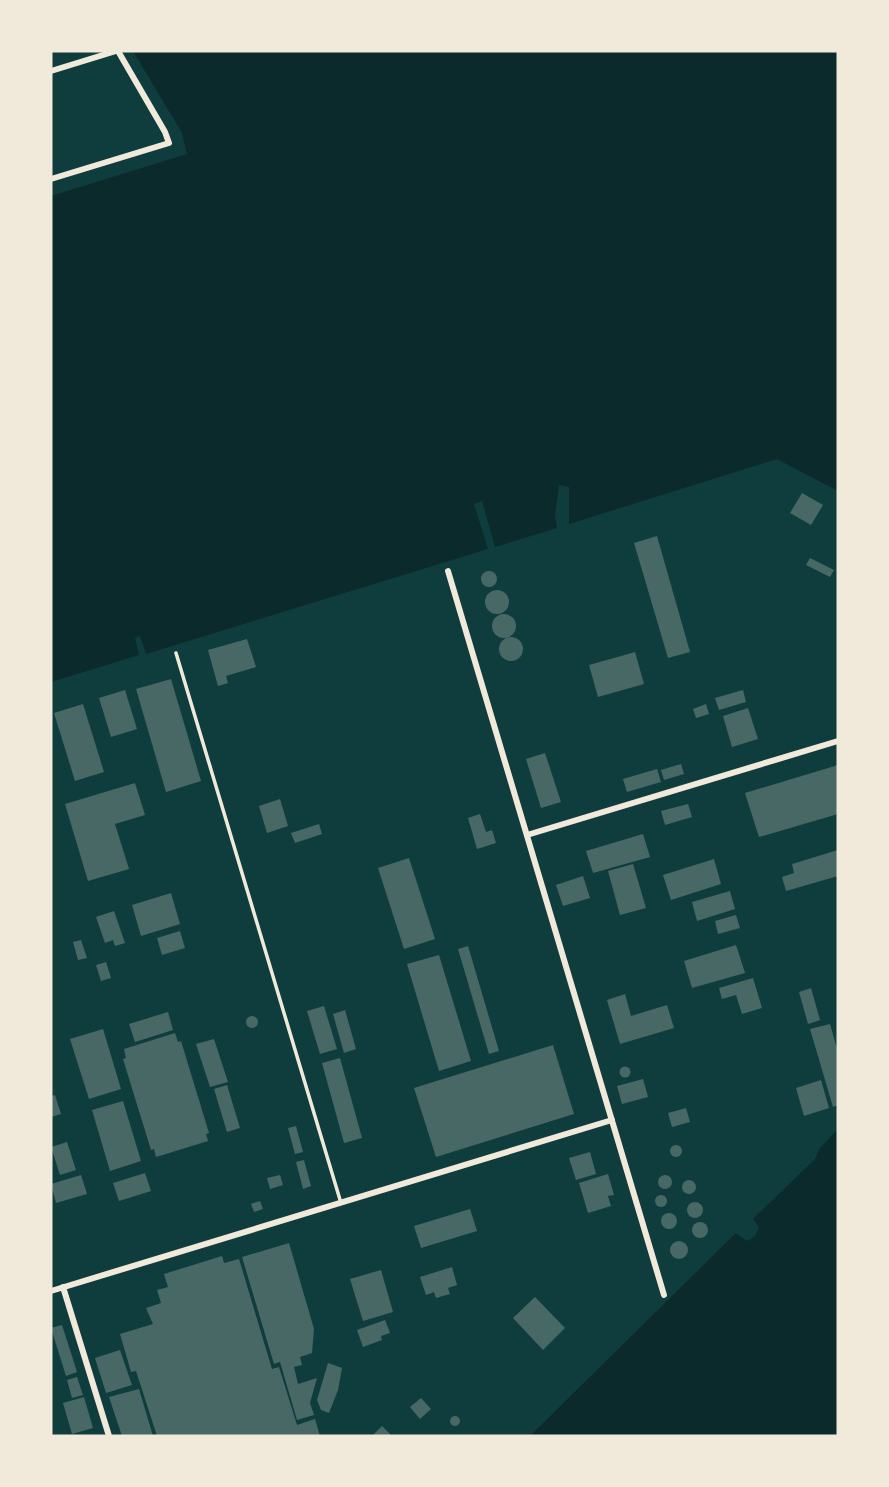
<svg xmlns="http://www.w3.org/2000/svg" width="889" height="1487" viewBox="0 0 889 1487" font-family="Rubik,sans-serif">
<rect width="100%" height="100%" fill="#0f3d3e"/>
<g fill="#0a2a2b">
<polygon points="133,51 838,51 838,491 777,459 569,524 569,487 559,485 555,515 557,528 495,547 482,501 474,504 488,549 146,654 140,636 135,638 139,655 51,682 51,196 187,154 182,133"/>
<polygon points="838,1129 838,1436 530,1436 736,1233 747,1241 755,1236 759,1227 753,1219 815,1159 820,1148"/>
</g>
<g fill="#486865">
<polygon points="802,493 823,505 811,525 790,513"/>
<polygon points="657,536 690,652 668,658 634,543"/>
<polygon points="810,558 834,570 830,577 806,565"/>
<circle cx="489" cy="579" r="8"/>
<circle cx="497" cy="602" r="12"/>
<circle cx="504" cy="626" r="12"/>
<circle cx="511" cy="649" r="12"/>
<polygon points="247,639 256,667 226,676 228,683 218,686 208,650"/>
<polygon points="635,652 644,684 598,697 589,665"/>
<polygon points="171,679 201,781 166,792 136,689"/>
<polygon points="125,690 137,729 111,737 99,698"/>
<polygon points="743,690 746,702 719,710 715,698"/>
<polygon points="83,704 104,772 75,781 54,713"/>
<polygon points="706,704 709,714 696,718 693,709"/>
<polygon points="748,708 758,739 732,747 723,716"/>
<polygon points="545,753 561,802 541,808 526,759"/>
<polygon points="681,764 684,774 664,780 661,770"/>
<polygon points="838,765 838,814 759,837 745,793"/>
<polygon points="657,769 661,782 627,792 623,779"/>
<polygon points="135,783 145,815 115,824 129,869 88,881 65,804"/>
<polygon points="280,799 288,826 267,833 259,806"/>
<polygon points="688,804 692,817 665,825 661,811"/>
<polygon points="480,814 486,832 492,830 496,843 477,849 468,818"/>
<polygon points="319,824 322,834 295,843 291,833"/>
<polygon points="643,834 650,857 593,873 586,851"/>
<polygon points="838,850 838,876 786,891 782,877 794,873 792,864"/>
<polygon points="409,858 435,939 404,949 378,868"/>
<polygon points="714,859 721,884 671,900 663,875"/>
<polygon points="633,864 646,908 620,915 608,871"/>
<polygon points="583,876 590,898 563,906 556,885"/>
<polygon points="730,891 735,909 697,921 692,902"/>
<polygon points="171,893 180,924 141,936 132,905"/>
<polygon points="114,911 125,943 115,946 113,940 105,943 96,917"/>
<polygon points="736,915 740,928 718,934 715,921"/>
<polygon points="180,931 185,948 162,955 157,938"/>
<polygon points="81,940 87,958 78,960 73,942"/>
<polygon points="736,945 745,973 692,988 684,961"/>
<polygon points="468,946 499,1051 489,1054 458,949"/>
<polygon points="439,955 471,1061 439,1071 407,964"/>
<polygon points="106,962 111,978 101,981 96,965"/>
<polygon points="753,978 762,1008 742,1014 736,995 722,999 719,988"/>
<polygon points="811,988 820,1020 808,1024 799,992"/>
<polygon points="625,994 631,1016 667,1005 674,1028 620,1044 607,1000"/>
<polygon points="324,1006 337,1049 320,1054 307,1011"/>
<polygon points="345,1010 356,1049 344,1053 333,1014"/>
<polygon points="168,1012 173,1030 135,1042 129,1024"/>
<circle cx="252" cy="1022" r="6"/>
<polygon points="830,1024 838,1052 838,1105 833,1107 810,1029"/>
<polygon points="103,1029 121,1089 89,1099 70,1039"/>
<polygon points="175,1033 178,1042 181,1041 209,1133 206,1134 208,1141 156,1157 154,1149 151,1150 123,1059 126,1058 124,1049"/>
<polygon points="214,1039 228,1082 210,1087 196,1044"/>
<polygon points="553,1045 574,1114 436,1157 414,1088"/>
<polygon points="340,1058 362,1138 344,1143 322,1063"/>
<circle cx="625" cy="1072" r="5.5"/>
<polygon points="643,1079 648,1097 622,1104 617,1086"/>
<polygon points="821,1080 829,1108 804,1116 796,1088"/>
<polygon points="227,1085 240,1128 227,1132 214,1089"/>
<polygon points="55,1095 61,1114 51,1117 51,1096"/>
<polygon points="123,1101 141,1161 110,1171 92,1110"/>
<polygon points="686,1108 690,1122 672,1127 668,1113"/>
<polygon points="296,1126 303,1152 295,1154 288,1128"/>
<polygon points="67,1142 76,1170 60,1175 51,1147"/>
<circle cx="676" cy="1151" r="6"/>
<polygon points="590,1152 596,1174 576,1180 569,1158"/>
<polygon points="304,1160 311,1186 303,1189 296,1162"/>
<polygon points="145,1173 151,1191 119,1201 113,1183"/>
<polygon points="608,1174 614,1195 608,1196 611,1206 588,1213 579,1183"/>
<circle cx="665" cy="1182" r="7"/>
<polygon points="81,1175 87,1194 56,1203 51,1184"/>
<polygon points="280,1175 283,1185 270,1189 267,1178"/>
<circle cx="689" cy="1187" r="7"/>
<circle cx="661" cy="1201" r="6"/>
<polygon points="260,1201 263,1209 254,1212 251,1204"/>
<circle cx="695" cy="1210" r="8"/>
<polygon points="470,1209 477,1231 421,1248 414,1226"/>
<circle cx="669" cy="1221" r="8"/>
<circle cx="700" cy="1230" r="8"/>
<circle cx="679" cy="1250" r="9"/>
<polygon points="289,1243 314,1329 312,1353 300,1357 302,1365 294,1367 298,1384 317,1378 310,1403 314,1415 297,1420 280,1362 274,1364 242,1257"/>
<polygon points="222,1256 224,1263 239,1259 272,1369 279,1367 297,1425 315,1419 320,1436 157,1436 136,1371 131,1372 120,1334 153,1324 146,1308 161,1303 157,1290 168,1287 164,1274"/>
<polygon points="452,1267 457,1285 448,1288 450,1294 436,1298 434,1292 426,1295 420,1277"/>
<polygon points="381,1270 393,1312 363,1321 350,1279"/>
<polygon points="535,1297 565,1328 543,1350 513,1318"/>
<polygon points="385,1320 390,1333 381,1336 382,1340 363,1347 357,1330"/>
<polygon points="62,1325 77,1372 66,1376 51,1328"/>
<polygon points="120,1350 132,1385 106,1393 95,1358"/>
<polygon points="328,1363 342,1368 338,1390 329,1413 321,1410 317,1400"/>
<polygon points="77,1377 83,1395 72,1398 67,1380"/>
<polygon points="139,1389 153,1436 122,1436 109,1397"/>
<polygon points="84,1397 93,1428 72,1434 63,1403"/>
<polygon points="421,1398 431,1409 420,1419 410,1407"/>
<circle cx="455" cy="1421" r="5"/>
<polygon points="382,1426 392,1436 372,1436"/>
</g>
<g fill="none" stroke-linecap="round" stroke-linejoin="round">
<polyline stroke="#f1e9da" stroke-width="3.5" points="176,653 341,1203"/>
<g stroke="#f1e9da" stroke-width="6">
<polyline points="51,71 116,51"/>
<polyline points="51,179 169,143 165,132 118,51"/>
<polyline points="448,571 664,1295"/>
<polyline points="527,835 838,741"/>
<polyline points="63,1287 109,1436"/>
<polyline points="51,1291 612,1120"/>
</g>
</g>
<rect width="889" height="1487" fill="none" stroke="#f1e9da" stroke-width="105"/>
</svg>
